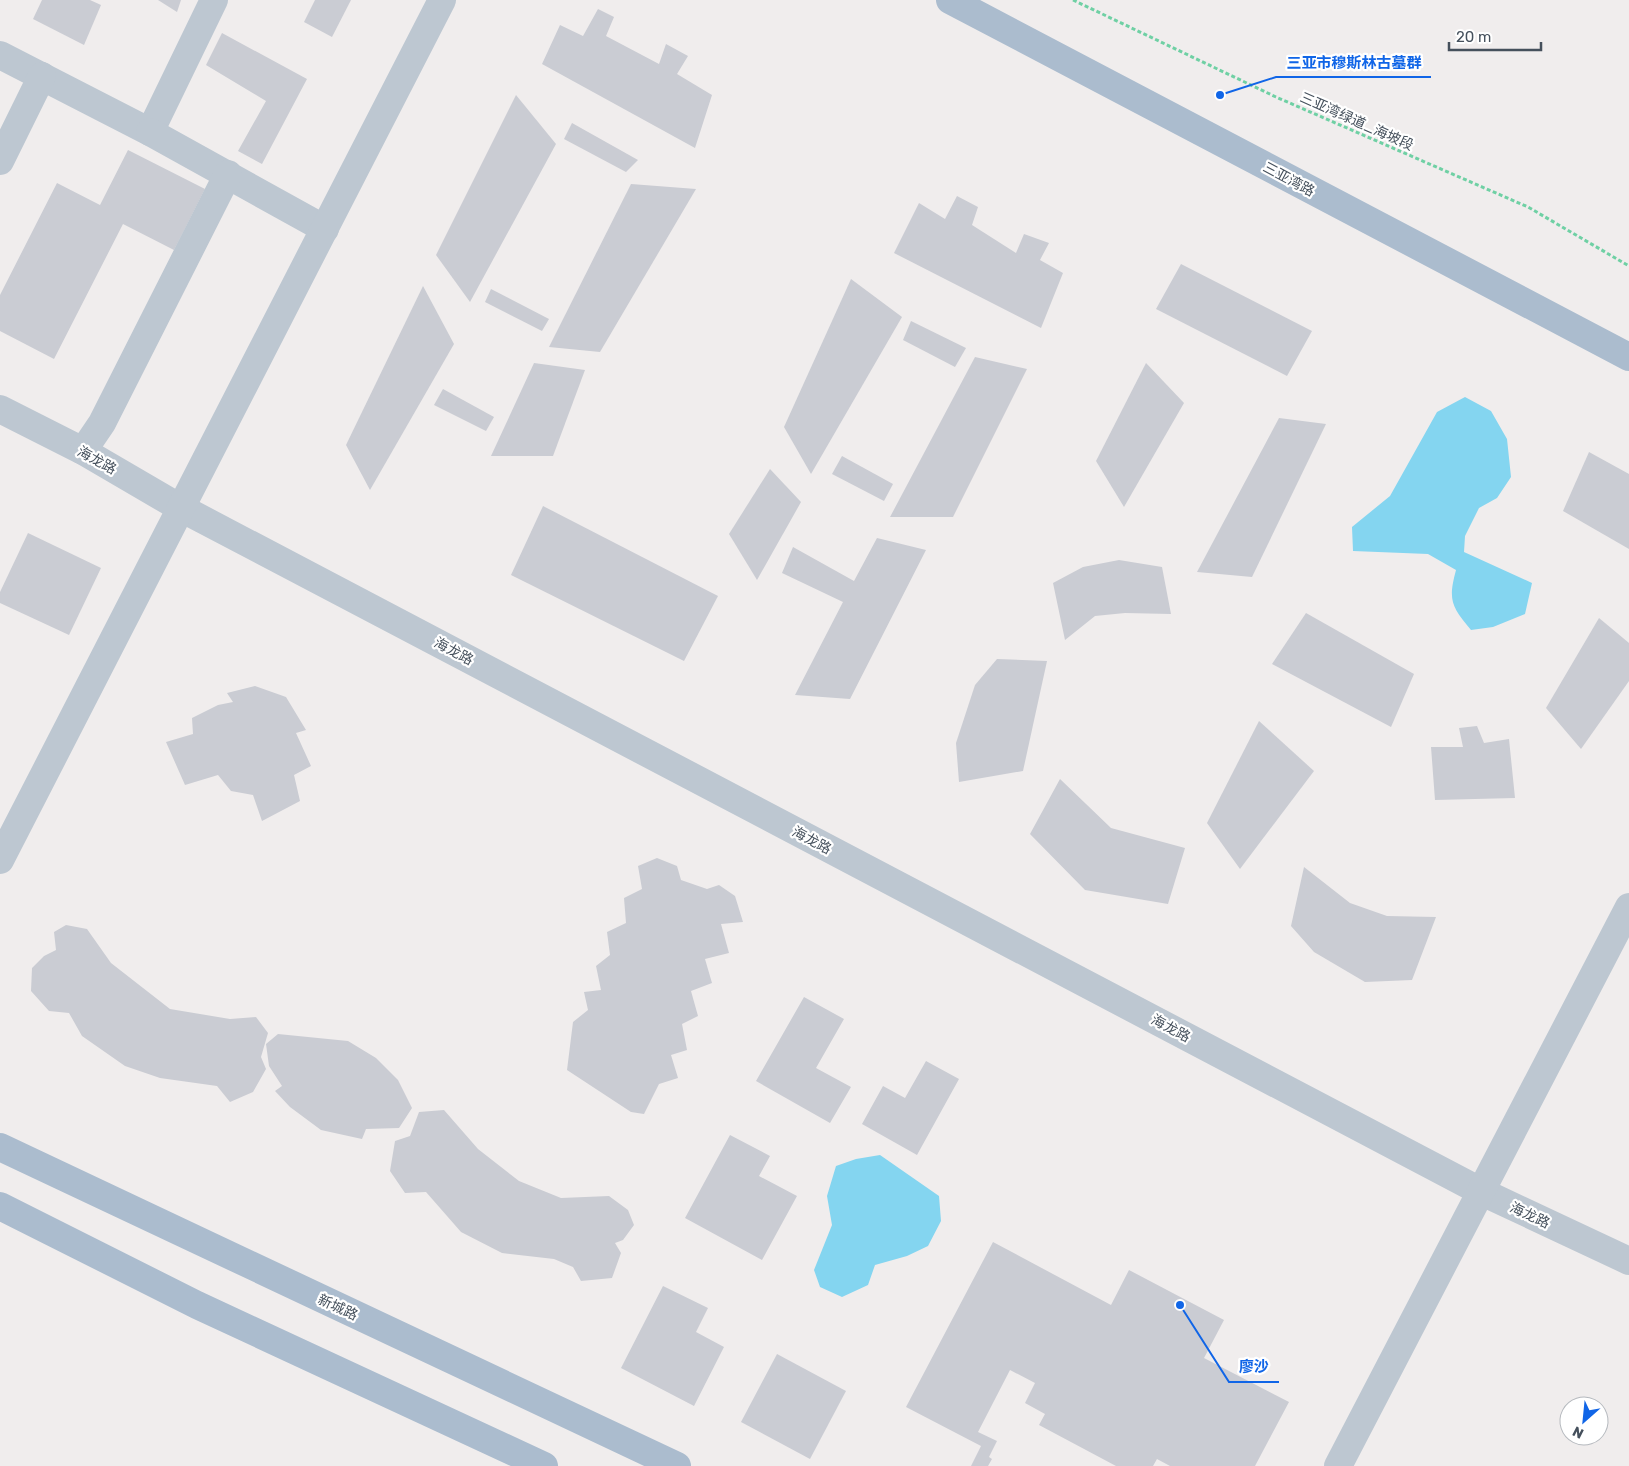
<svg xmlns="http://www.w3.org/2000/svg" width="1629" height="1466" viewBox="0 0 1629 1466" font-family="Rubik,'Noto Sans SC',sans-serif">
<rect width="100%" height="100%" fill="#f0eded"/>
<g fill="#84d5f0">
<path d="M1465,397L1491,411L1507,439L1511,477L1497,498L1479,508L1465,536L1464,552L1532,583L1525,614L1493,627L1471,630C1451,606 1448,600 1456,570L1428,554L1353,551L1352,527L1390,496L1437,412Z"/>
<polygon points="880,1155 939,1196 941,1221 928,1246 907,1256 875,1265 868,1285 842,1297 820,1287 814,1270 832,1225 827,1196 836,1166 856,1159"/>
</g>
<g fill="#caccd3">
<polygon points="42,0 90,0 101,5 84,45 33,19"/>
<polygon points="158,0 181,0 177,12"/>
<polygon points="315,0 351,0 332,37 304,22"/>
<polygon points="598,9 614,17 606,36 659,64 666,44 688,56 677,74 712,95 695,148 542,64 560,25 583,36"/>
<polygon points="222,33 307,79 262,164 238,151 266,101 206,65"/>
<polygon points="516,95 556,144 470,302 436,255"/>
<polygon points="572,123 638,160 626,172 564,139"/>
<polygon points="128,150 205,189 174,250 123,224 54,359 0,331 0,295 57,183 100,205"/>
<polygon points="631,184 696,189 600,352 549,347"/>
<polygon points="957,196 978,207 972,225 1016,253 1024,234 1049,243 1040,260 1063,273 1041,328 894,253 919,203 945,219"/>
<polygon points="1181,264 1312,331 1287,376 1156,309"/>
<polygon points="851,279 902,317 811,474 784,427"/>
<polygon points="423,286 454,344 370,490 346,445"/>
<polygon points="491,289 549,319 542,331 485,302"/>
<polygon points="911,321 966,348 955,367 903,340"/>
<polygon points="975,357 1027,369 953,517 890,517"/>
<polygon points="534,363 585,370 553,456 491,456"/>
<polygon points="1146,363 1184,403 1124,507 1096,461"/>
<polygon points="443,389 494,417 486,431 434,405"/>
<polygon points="1279,418 1326,424 1252,577 1197,572"/>
<polygon points="1589,452 1629,474 1629,549 1563,511"/>
<polygon points="842,456 893,484 884,501 832,474"/>
<polygon points="770,469 801,502 757,580 729,534"/>
<polygon points="543,506 718,596 684,661 511,575"/>
<polygon points="28,533 101,568 69,635 0,603 0,592"/>
<polygon points="877,538 926,550 850,699 795,695 843,602 782,573 793,547 854,581"/>
<polygon points="1119,560 1162,567 1171,614 1125,613 1095,616 1065,640 1053,583 1083,567"/>
<polygon points="1306,613 1414,674 1391,727 1272,664"/>
<polygon points="1599,618 1629,643 1629,681 1581,749 1546,708"/>
<polygon points="997,659 1047,661 1023,771 959,782 956,743 975,685"/>
<polygon points="255,686 286,697 306,730 296,733 311,766 294,775 300,801 262,821 253,795 231,791 218,775 185,785 166,742 193,734 192,718 218,705 233,702 227,693"/>
<polygon points="1259,721 1314,771 1240,869 1207,823"/>
<polygon points="1477,726 1484,743 1509,739 1515,798 1435,800 1431,747 1463,747 1459,728"/>
<polygon points="1060,779 1111,828 1185,848 1168,904 1085,890 1030,834"/>
<polygon points="657,858 677,866 681,880 707,889 719,885 735,896 743,922 721,924 729,953 705,959 712,983 691,991 698,1016 682,1024 687,1050 671,1055 678,1078 659,1084 644,1114 631,1112 567,1070 573,1022 588,1010 584,992 601,990 596,966 610,955 607,932 626,923 624,898 642,889 638,866"/>
<polygon points="1304,867 1350,903 1387,916 1436,917 1412,980 1365,982 1314,952 1291,926"/>
<polygon points="66,925 87,929 111,963 170,1009 230,1019 256,1017 268,1033 261,1057 266,1069 253,1092 230,1102 217,1086 160,1078 125,1066 82,1036 69,1013 49,1011 31,991 32,968 44,956 56,950 54,932"/>
<polygon points="804,997 844,1019 816,1068 851,1087 830,1123 756,1081"/>
<polygon points="278,1034 348,1041 376,1058 398,1080 412,1108 399,1128 366,1129 362,1139 321,1130 290,1107 275,1091 282,1086 269,1066 266,1044"/>
<polygon points="926,1061 959,1079 917,1155 862,1124 883,1086 905,1098"/>
<polygon points="444,1110 478,1149 519,1181 561,1198 609,1196 628,1210 634,1225 623,1240 615,1243 621,1253 612,1278 581,1281 573,1267 554,1259 502,1253 461,1232 426,1192 405,1193 390,1171 395,1141 410,1136 419,1112"/>
<polygon points="730,1135 770,1156 759,1176 797,1196 762,1260 685,1218"/>
<polygon points="993,1242 1111,1305 1129,1270 1224,1320 1204,1358 1289,1402 1255,1466 1170,1466 1157,1459 1153,1466 1116,1466 1039,1425 1045,1414 1025,1403 1035,1383 1010,1370 978,1432 997,1441 989,1457 992,1459 988,1466 971,1466 981,1446 906,1407"/>
<polygon points="663,1286 708,1308 696,1332 724,1347 694,1406 621,1368"/>
<polygon points="777,1354 846,1391 810,1459 741,1422"/>
</g>
<g fill="none" stroke-linecap="round" stroke-linejoin="round">
<polyline stroke="#6fd0a4" stroke-width="3" stroke-dasharray="4 2.5" stroke-linecap="butt" points="1073,0 1276,97 1528,207 1629,266"/>
<g stroke="#bdc7d1" stroke-width="28">
<polyline points="0,55 150,132 214,0"/>
<polyline points="150,132 325,229"/>
<polyline points="0,161 42,76"/>
<polyline points="0,409 83,451 179,507 1482,1192 1629,1261"/>
<polyline points="83,451 102,423 228,174"/>
<polyline points="0,860 442,0"/>
<polyline points="1338,1466 1629,907"/>
</g>
<g stroke="#abbcce" stroke-width="28">
<polyline points="950,0 1629,357"/>
<polyline points="0,1147 677,1466"/>
<polyline points="0,1206 197,1305 544,1466"/>
</g>
</g>
<g text-anchor="middle" stroke-width="4.5" stroke-linejoin="round" paint-order="stroke">
<g font-size="14" fill="#45505c" stroke="#fff">
<text transform="translate(1357 121) rotate(24)" y="5">三亚湾绿道_海坡段</text>
<text transform="translate(1289 179) rotate(28)" y="5">三亚湾路</text>
<text transform="translate(97 460) rotate(29)" y="5">海龙路</text>
<text transform="translate(454 651) rotate(28)" y="5">海龙路</text>
<text transform="translate(812 840) rotate(28)" y="5">海龙路</text>
<text transform="translate(1171 1028) rotate(28)" y="5">海龙路</text>
<text transform="translate(1530 1215) rotate(25)" y="5">海龙路</text>
<text transform="translate(338 1307) rotate(25)" y="5">新城路</text>
</g>
</g>
<path fill="none" stroke="#1065e7" stroke-width="2" d="M1220 95L1276 77H1431M1180 1305L1229 1382H1279"/>
<g fill="#1065e7" stroke="#fff" stroke-width="2">
<circle cx="1220" cy="95" r="5"/>
<circle cx="1180" cy="1305" r="5"/>
</g>
<g font-size="15" text-anchor="middle" font-weight="bold" fill="#1065e7" stroke="#fff" stroke-width="4.5" stroke-linejoin="round" paint-order="stroke">
<text x="1354" y="68">三亚市穆斯林古墓群</text>
<text x="1254" y="1372">廖沙</text>
</g>
<g transform="translate(1584 1421) rotate(207)"><circle r="24" fill="#ffffff" stroke="#b5b9be"/>
<path d="M0-4L9 19L0 12L-9 19Z" fill="#1065e7"/>
<text y="-8" font-size="14" font-weight="bold" text-anchor="middle" fill="#45505c">N</text>
</g>
<path d="M1449 42v8h92v-8" fill="none" stroke="#45505c" stroke-width="2.5"/>
<text x="1456" y="42" font-size="15" fill="#45505c" stroke="#ffffff" stroke-width="4" paint-order="stroke">20 m</text>
</svg>
